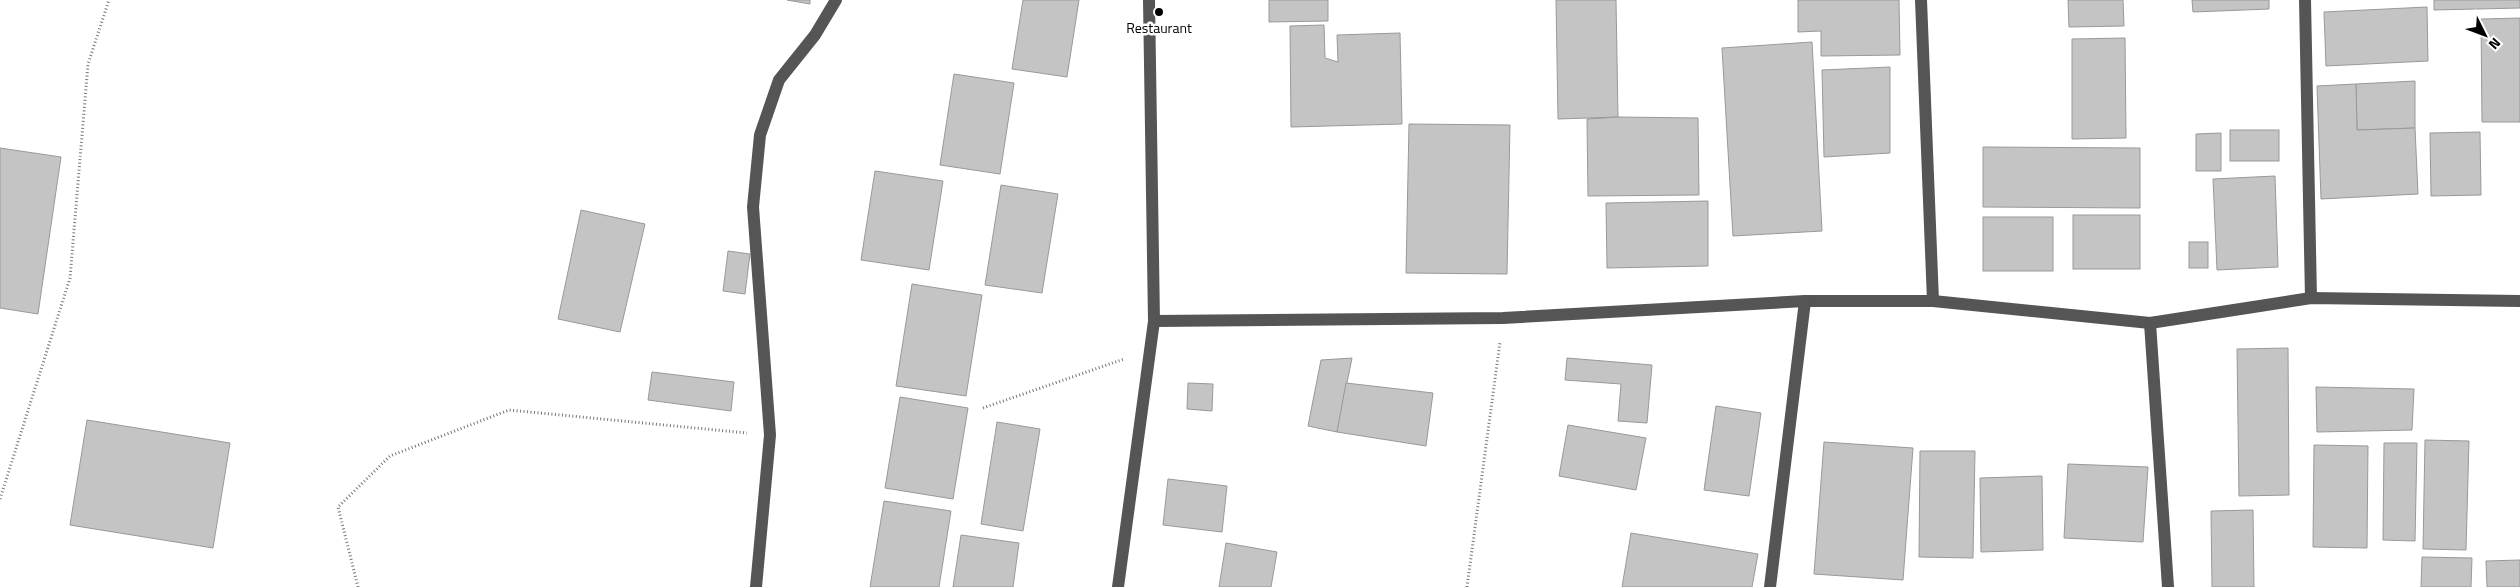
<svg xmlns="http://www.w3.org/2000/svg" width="2520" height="587" viewBox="0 0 2520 587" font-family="'Titillium Web',sans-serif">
<rect width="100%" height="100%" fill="#fff"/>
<g fill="#c4c4c4" stroke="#999">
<polygon points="787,0 810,0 810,4"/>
<polygon points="1023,0 1079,0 1067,77 1012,69"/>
<polygon points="1269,0 1328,0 1328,21 1269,22"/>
<polygon points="1556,0 1616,0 1618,117 1558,119"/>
<polygon points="1798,0 1899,0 1900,55 1821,56 1821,31 1798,32"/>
<polygon points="2068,0 2123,0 2124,26 2069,27"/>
<polygon points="2192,0 2269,0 2269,9 2193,12"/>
<polygon points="2434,0 2520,0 2520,8 2434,10"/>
<polygon points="2427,7 2428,61 2326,66 2324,12"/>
<polygon points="2520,18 2520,122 2482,122 2481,19"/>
<polygon points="1324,25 1325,58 1338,62 1337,35 1400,33 1402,124 1291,127 1290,26"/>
<polygon points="2125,38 2126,138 2072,139 2072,39"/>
<polygon points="1812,42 1822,231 1733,236 1722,48"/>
<polygon points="1890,67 1890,153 1824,157 1822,70"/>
<polygon points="954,74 1014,83 1000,174 940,165"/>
<polygon points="2415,81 2415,128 2357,130 2356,84"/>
<polygon points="2356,84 2357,130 2415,128 2418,194 2321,199 2317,86"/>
<polygon points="1618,117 1698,118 1699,195 1588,196 1587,119"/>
<polygon points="1409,124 1510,125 1507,274 1406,273"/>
<rect x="2230" y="130" width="49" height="31"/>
<polygon points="2480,132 2481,195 2431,196 2430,133"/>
<polygon points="2221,133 2221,171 2196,171 2196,134"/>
<polygon points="1983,147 2140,148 2140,208 1983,207"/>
<polygon points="0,148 61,157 38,314 0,308"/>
<polygon points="875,171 943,181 929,270 861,260"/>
<polygon points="2275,176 2278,267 2217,270 2213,179"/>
<polygon points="1001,185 1058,194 1042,293 985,285"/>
<polygon points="1708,201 1708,266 1607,268 1606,203"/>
<polygon points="581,210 645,224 620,332 558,319"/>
<rect x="2073" y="215" width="67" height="54"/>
<rect x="1983" y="217" width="70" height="54"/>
<rect x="2189" y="242" width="19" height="26"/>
<polygon points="728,251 750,254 745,294 723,291"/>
<polygon points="912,284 982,295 966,396 896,386"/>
<polygon points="2288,348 2289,495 2239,496 2237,349"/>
<polygon points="1352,358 1337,432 1308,426 1321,360"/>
<polygon points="1567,358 1652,365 1647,423 1618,421 1621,384 1565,380"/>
<polygon points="652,372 734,382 731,411 648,400"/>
<polygon points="1188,383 1213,384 1212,411 1187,409"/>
<polygon points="1346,383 1433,393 1426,446 1337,432"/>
<polygon points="2316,387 2414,389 2412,430 2317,432"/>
<polygon points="900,397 968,408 953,499 885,488"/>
<polygon points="1716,406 1761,413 1749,496 1704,490"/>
<polygon points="87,420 230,443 213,548 70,525"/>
<polygon points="997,422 1040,429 1023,531 981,524"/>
<polygon points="1568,425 1646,438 1636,490 1559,476"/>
<polygon points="2425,440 2469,441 2466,550 2423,549"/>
<polygon points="1824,442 1913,448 1903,580 1814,574"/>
<polygon points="2384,443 2417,443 2415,541 2383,540"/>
<polygon points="2314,445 2368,446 2367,548 2313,547"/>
<polygon points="1920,451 1975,451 1973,558 1919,557"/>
<polygon points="2068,464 2148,467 2143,542 2064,538"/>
<polygon points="2042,476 2043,550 1981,552 1980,478"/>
<polygon points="1168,479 1227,486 1222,532 1163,525"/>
<polygon points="884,501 951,511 939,587 870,587"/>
<polygon points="2253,510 2254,587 2212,587 2211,511"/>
<polygon points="1631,533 1758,554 1752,587 1622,587"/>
<polygon points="961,535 1019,543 1013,587 953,587"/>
<polygon points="1226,543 1277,552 1271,587 1219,587"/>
<polygon points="2422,557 2472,558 2471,587 2421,587"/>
<polygon points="2520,560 2520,587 2487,587 2486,561"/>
</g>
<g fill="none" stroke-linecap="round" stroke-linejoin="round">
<g stroke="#777" stroke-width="3" stroke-dasharray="1 2.5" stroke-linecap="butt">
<polyline points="983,408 1124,359"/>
<polyline points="0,499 70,278 88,64 109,0"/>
<polyline points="358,587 338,507 390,456 509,410 747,433"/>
<polyline points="1467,587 1500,342"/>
</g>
<g stroke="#555" stroke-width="12">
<polyline points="1921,0 1933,301"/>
<polyline points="2305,0 2311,298"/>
<polyline points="1154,321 1503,318 1805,301 1933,301 2150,323 2311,298 2520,301"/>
<polyline points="2150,323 2168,587"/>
<polyline points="756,587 770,435 753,207 760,135 779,80 815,35 836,0"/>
<polyline points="1118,587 1154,321 1149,0"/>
<polyline points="1770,587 1805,301"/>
</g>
</g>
<circle fill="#000" stroke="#fff" stroke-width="2" cx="1159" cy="12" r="5"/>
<g text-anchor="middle" stroke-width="5" stroke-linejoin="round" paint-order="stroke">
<g font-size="14" fill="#000" stroke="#fff">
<text x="1159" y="33">Restaurant</text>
</g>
</g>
<g transform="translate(2485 35) rotate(132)" stroke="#ffffff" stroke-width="4" paint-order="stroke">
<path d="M0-4L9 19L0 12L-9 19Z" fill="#000000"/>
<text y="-8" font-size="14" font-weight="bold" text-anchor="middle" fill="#000000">N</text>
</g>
</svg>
